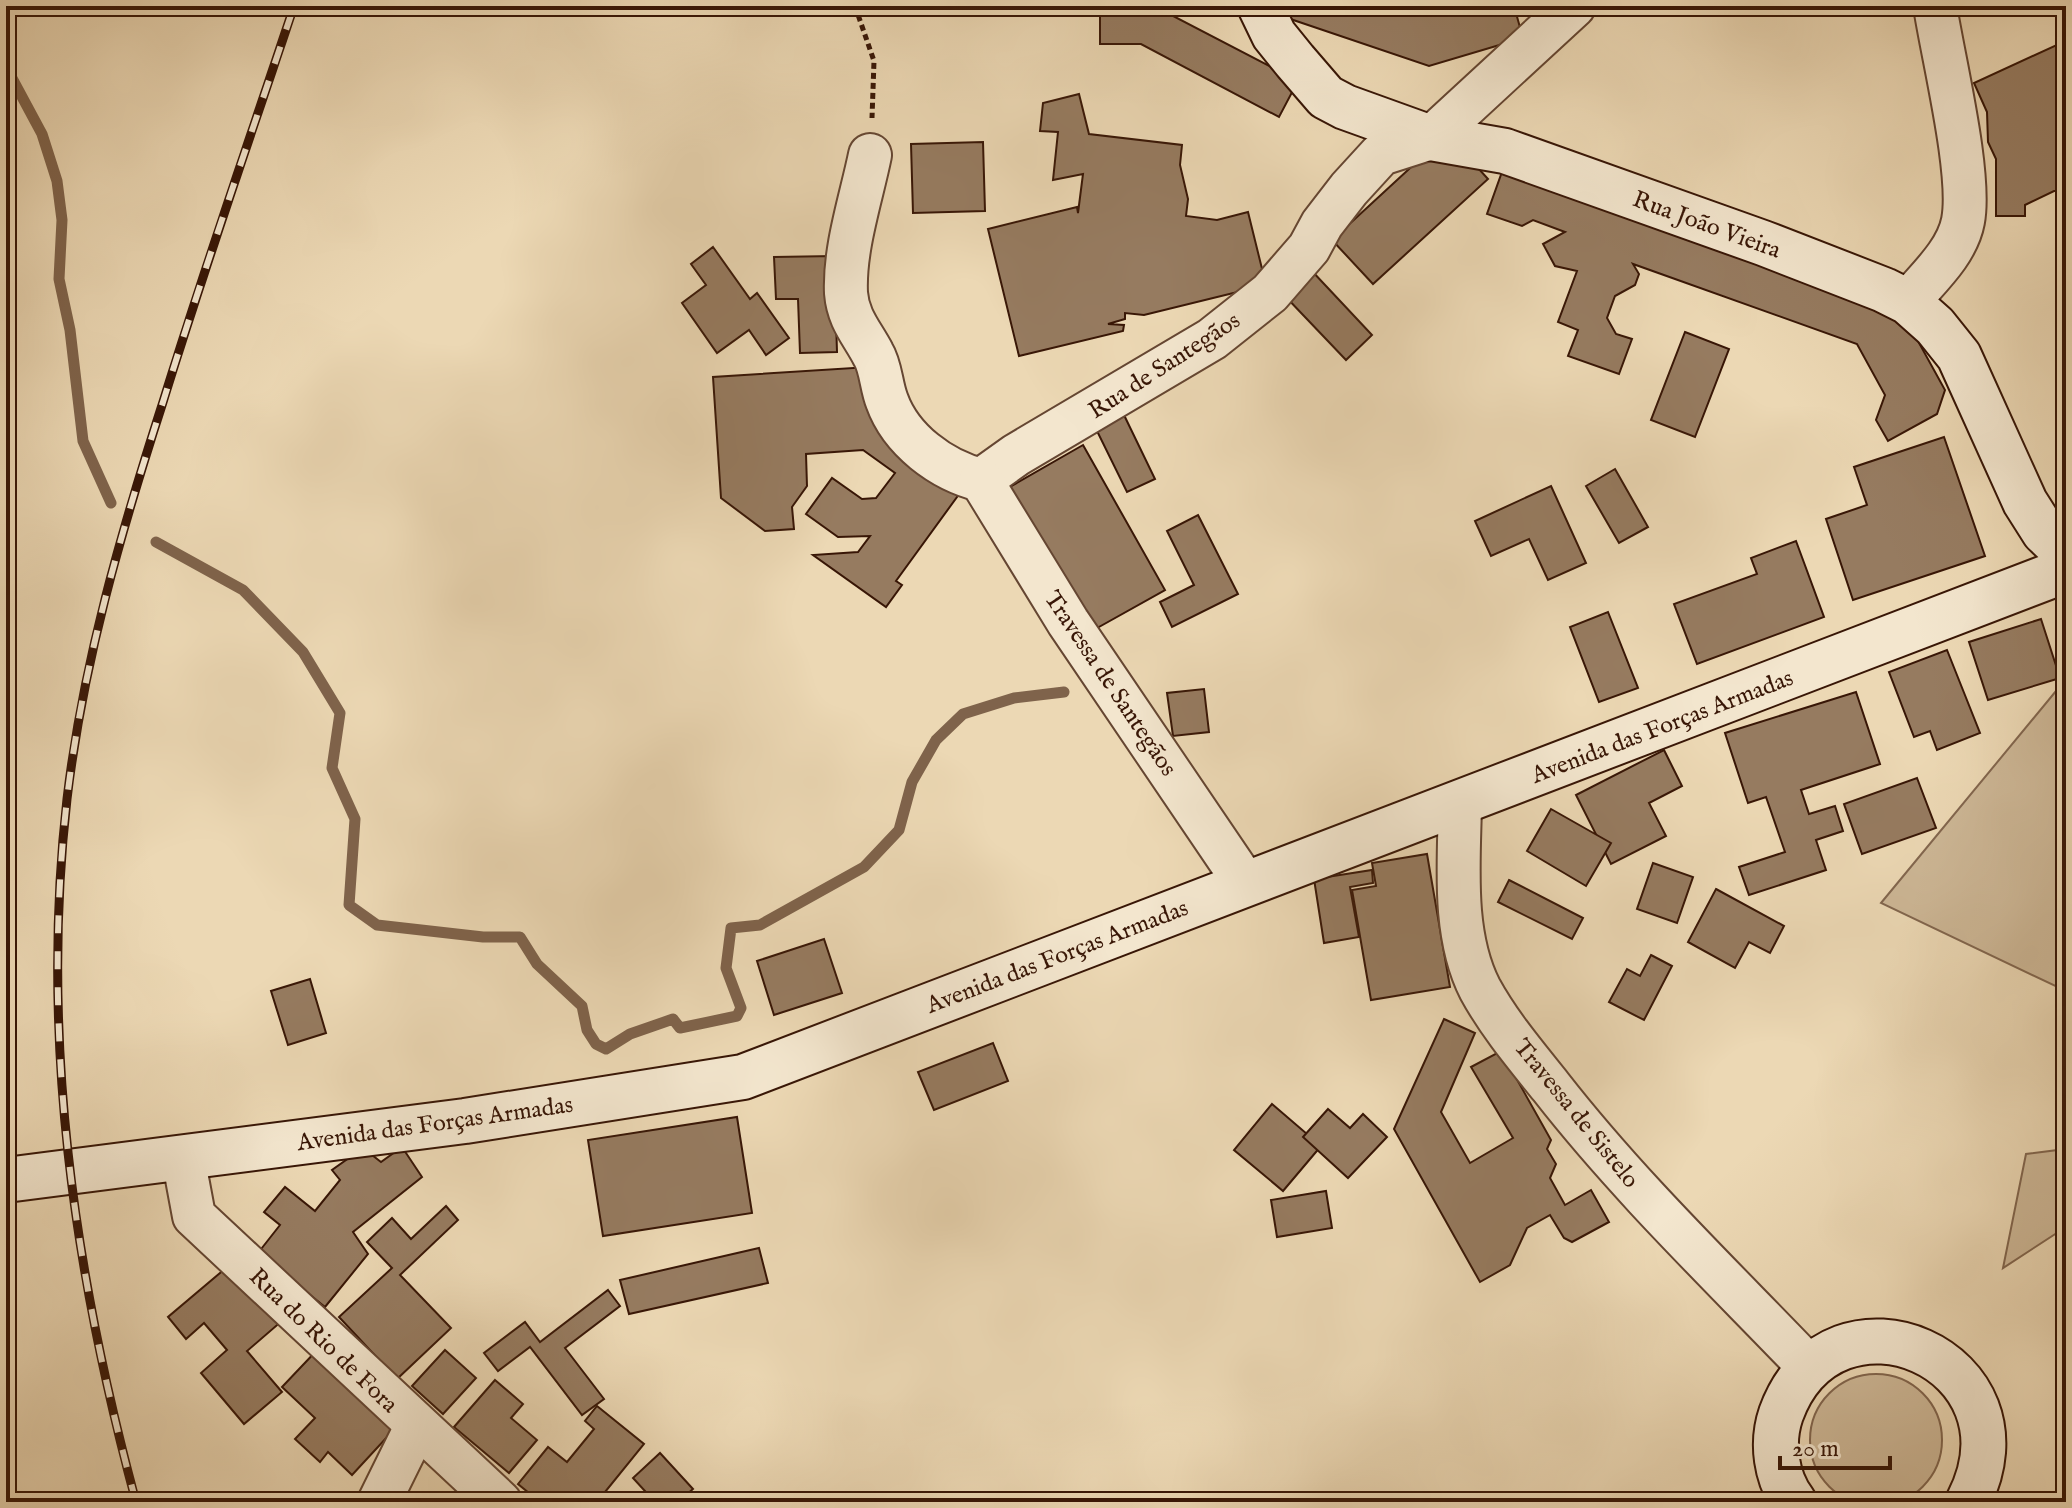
<svg xmlns="http://www.w3.org/2000/svg" width="2072" height="1508" viewBox="0 0 2072 1508" font-family="'IM FELL English',serif">
<rect width="100%" height="100%" fill="#ecd8b4"/>
<filter id="stains"><feTurbulence type="fractalNoise" baseFrequency=".0025" numOctaves="4"/><feColorMatrix values="0 0 0 0 .2 0 0 0 0 .09 0 0 0 0 .02 0 0 0 .5 -.17"/></filter>
<radialGradient id="worn" r=".72"><stop offset=".6" stop-color="#630" stop-opacity="0"/><stop offset="1" stop-color="#630" stop-opacity=".3"/></radialGradient>
<g fill="#cdb796" stroke="#82664e" stroke-width="2">
<polygon points="2066,689 2066,991 1881,903 2056,691"/>
<polygon points="2066,1149 2066,1227 2003,1268 2026,1154"/>
<circle cx="1876" cy="1440" r="66"/>
</g>
<g fill="none" stroke-linecap="round" stroke-linejoin="round">
<g stroke="#7f634b" stroke-width="11">
<polyline points="6,67 42,134 57,181 62,220 59,279 70,330 83,441 111,503"/>
<polyline points="156,542 243,590 303,652 340,713 332,768 355,819 349,905 377,925 483,937 520,937 537,964 582,1006 587,1030 596,1044 606,1049 630,1034 673,1019 680,1028 737,1016 741,1008 726,968 731,928 760,925 864,867 899,830 912,782 936,740 963,714 1014,698 1064,692"/>
</g>
</g>
<g fill="#967b60" stroke="#381606" stroke-width="2">
<polygon points="1100,6 1154,6 1298,81 1279,117 1141,44 1100,44"/>
<polygon points="1264,6 1514,6 1523,38 1429,66 1258,8"/>
<polygon points="2061,43 2066,55 2066,191 2054,191 2025,205 2025,216 1996,216 1996,159 1988,142 1987,112 1974,83"/>
<polygon points="1079,94 1089,134 1182,145 1180,165 1188,199 1186,216 1217,220 1248,212 1266,285 1144,315 1125,313 1125,319 1108,324 1124,325 1123,331 1019,356 988,229 1077,207 1078,213 1083,174 1053,180 1058,132 1040,131 1043,103"/>
<polygon points="1447,134 1488,179 1373,284 1332,240"/>
<polygon points="983,142 985,211 913,213 911,144"/>
<polygon points="1508,155 1891,292 1945,390 1937,414 1888,441 1876,420 1885,395 1857,344 1633,264 1639,274 1635,285 1615,296 1607,318 1616,334 1632,339 1619,374 1568,356 1578,330 1558,322 1577,271 1555,266 1543,244 1565,232 1533,220 1522,226 1487,214"/>
<polygon points="713,247 750,299 757,293 789,338 766,355 749,330 717,353 682,303 706,285 691,264"/>
<polygon points="834,256 837,352 800,353 798,299 776,299 774,257"/>
<polygon points="1311,270 1372,335 1346,360 1284,295"/>
<polygon points="1685,332 1729,349 1695,437 1651,420"/>
<polygon points="869,367 872,420 965,486 896,581 902,585 886,607 813,555 858,552 870,536 838,537 806,514 832,478 862,499 876,498 895,473 863,450 806,454 807,486 792,507 794,529 765,531 721,498 713,377"/>
<polygon points="1124,415 1155,479 1127,492 1096,429"/>
<polygon points="1944,437 1985,556 1853,600 1826,519 1867,505 1854,467"/>
<polygon points="1083,445 1165,590 1090,632 1008,488"/>
<polygon points="1615,469 1648,527 1619,543 1586,486"/>
<polygon points="1551,486 1586,563 1548,580 1529,539 1491,556 1475,521"/>
<polygon points="1198,515 1238,594 1172,627 1160,602 1194,585 1167,531"/>
<polygon points="1796,541 1824,617 1697,664 1674,604 1757,574 1751,558"/>
<polygon points="1608,612 1638,688 1599,702 1570,627"/>
<polygon points="2041,619 2060,678 1988,700 1969,642"/>
<polygon points="1947,650 1980,733 1937,750 1930,731 1914,737 1889,672"/>
<polygon points="1204,689 1209,732 1173,736 1167,693"/>
<polygon points="1856,692 1880,764 1801,790 1809,814 1835,806 1843,831 1816,840 1826,870 1749,895 1739,867 1785,852 1766,797 1748,803 1725,733"/>
<polygon points="1664,750 1682,786 1649,803 1666,836 1611,864 1576,795"/>
<polygon points="1917,778 1936,828 1862,854 1844,804"/>
<polygon points="1551,809 1611,843 1586,886 1527,851"/>
<polygon points="1427,854 1450,987 1371,1000 1352,890 1376,886 1372,863"/>
<polygon points="1653,863 1693,877 1677,923 1637,909"/>
<polygon points="1372,870 1373,883 1350,887 1359,937 1324,943 1314,879"/>
<polygon points="1509,880 1583,918 1572,939 1498,902"/>
<polygon points="1716,889 1784,926 1770,953 1749,942 1735,968 1688,942"/>
<polygon points="824,939 842,993 774,1015 757,961"/>
<polygon points="1651,955 1672,966 1644,1020 1609,1002 1627,969 1640,976"/>
<polygon points="310,979 326,1033 288,1045 271,991"/>
<polygon points="1444,1019 1475,1033 1441,1112 1470,1163 1513,1138 1471,1067 1501,1051 1551,1140 1547,1149 1556,1164 1550,1178 1565,1205 1591,1190 1609,1222 1572,1242 1564,1238 1550,1215 1527,1228 1510,1265 1480,1282 1394,1129"/>
<polygon points="993,1043 1008,1081 934,1110 918,1072"/>
<polygon points="1272,1104 1321,1146 1283,1191 1234,1150"/>
<polygon points="1328,1109 1350,1128 1363,1114 1387,1137 1348,1178 1303,1137"/>
<polygon points="737,1117 752,1213 603,1236 588,1140"/>
<polygon points="402,1147 422,1177 353,1232 368,1254 325,1307 258,1253 280,1225 264,1212 285,1187 315,1211 340,1180 332,1170 363,1148 381,1162"/>
<polygon points="1326,1191 1332,1228 1277,1237 1271,1200"/>
<polygon points="446,1206 458,1220 400,1275 451,1328 397,1379 339,1317 392,1268 367,1242 392,1218 411,1239"/>
<polygon points="759,1248 768,1283 629,1314 620,1280"/>
<polygon points="233,1262 283,1320 247,1351 282,1392 244,1424 201,1373 227,1350 204,1323 186,1339 168,1317"/>
<polygon points="608,1290 620,1306 565,1348 604,1399 582,1415 530,1347 498,1371 484,1353 525,1322 540,1342"/>
<polygon points="320,1347 401,1422 352,1475 328,1452 320,1462 295,1439 315,1418 282,1387"/>
<polygon points="445,1350 476,1378 443,1414 412,1386"/>
<polygon points="495,1380 523,1404 511,1418 537,1440 509,1473 454,1427"/>
<polygon points="597,1406 644,1444 605,1492 607,1494 601,1502 540,1502 518,1484 548,1447 567,1462 594,1429 585,1421"/>
<polygon points="660,1453 693,1489 678,1502 655,1502 633,1478"/>
</g>
<g fill="none" stroke-linecap="round" stroke-linejoin="round">
<g stroke="#654632" stroke-width="46">
<g id="street">
<path d="M870,155C861,199 844,248 846,293C848,319 862,333 873,354C881,367 881,386 887,401C901,440 941,470 981,480"/>
<path d="M1908,302C1927,279 1957,253 1963,221C1972,174 1943,58 1935,6"/>
<polyline points="981,480 1016,455 1212,339 1270,293 1309,248 1322,224 1349,189 1381,154 1431,138 1574,6"/>
<polyline points="981,480 1068,622 1245,883"/>
<path d="M1460,804C1459,863 1452,934 1480,989C1499,1024 1527,1057 1551,1087C1629,1187 1722,1276 1810,1368"/>
<polyline points="183,1157 194,1216 500,1502"/>
<polyline points="379,1502 416,1427"/>
</g>
</g>
<g stroke="#381606" stroke-width="48">
<g id="secondary">
<polyline points="1260,6 1274,35 1295,61 1326,97 1345,107 1431,138 1505,151 1763,243 1884,290 1908,302 1935,326 1959,356 2025,502 2044,532 2066,553"/>
<polyline points="6,1180 465,1121 743,1077 2066,570"/>
<path d="M1794,1502C1776,1478 1771,1443 1781,1414C1833,1271 2041,1360 1968,1502"/>
</g>
</g>
<polyline stroke="#381606" stroke-width="5" stroke-dasharray="6 4" stroke-linecap="butt" points="855,6 874,61 872,118"/>
<use href="#street" stroke="#f3e6ce" stroke-width="42"/>
<use href="#secondary" stroke="#f3e6ce" stroke-width="44"/>
<g stroke="#381606" stroke-width="9">
<path id="rail" d="M136,1502C74,1272 40,1037 67,799C83,663 121,532 163,402C204,269 250,138 294,6"/>
</g>
<use href="#rail" stroke="#f3e6ce" stroke-width="6" stroke-dasharray="18" stroke-linecap="butt"/>
</g>
<g text-anchor="middle" stroke-width="6" stroke-linejoin="round" paint-order="stroke">
<g font-size="24" fill="#381606" stroke="#f3e6ce">
<text transform="translate(1707 224) rotate(20)" y="8">Rua João Vieira</text>
<text transform="translate(1164 365) rotate(-33)" y="8">Rua de Santegãos</text>
<text transform="translate(1111 683) rotate(56)" y="8">Travessa de Santegãos</text>
<text transform="translate(1662 726) rotate(-21)" y="8">Avenida das Forças Armadas</text>
<text transform="translate(1057 956) rotate(-21)" y="8">Avenida das Forças Armadas</text>
<text transform="translate(1577 1113) rotate(51)" y="8">Travessa de Sistelo</text>
<text transform="translate(435 1123) rotate(-8)" y="8">Avenida das Forças Armadas</text>
<text transform="translate(324 1340) rotate(44)" y="8">Rua do Rio de Fora</text>
</g>
</g>
<rect width="2072" height="1508" fill="none" stroke="#ecd8b4" stroke-width="32"/>
<rect x="8" y="8" width="2056" height="1492" fill="none" stroke="#381606" stroke-width="4"/>
<rect x="16" y="16" width="2040" height="1476" fill="none" stroke="#381606" stroke-width="2"/>
<path d="M1780 1456v12h110v-12" fill="none" stroke="#381606" stroke-width="4"/>
<text x="1792" y="1456" font-size="24" fill="#381606" stroke="#f3e6ce" stroke-width="6" paint-order="stroke">20 m</text>
<rect width="100%" height="100%" filter="url(#stains)"/>
<rect width="100%" height="100%" fill="url(#worn)"/>
</svg>
